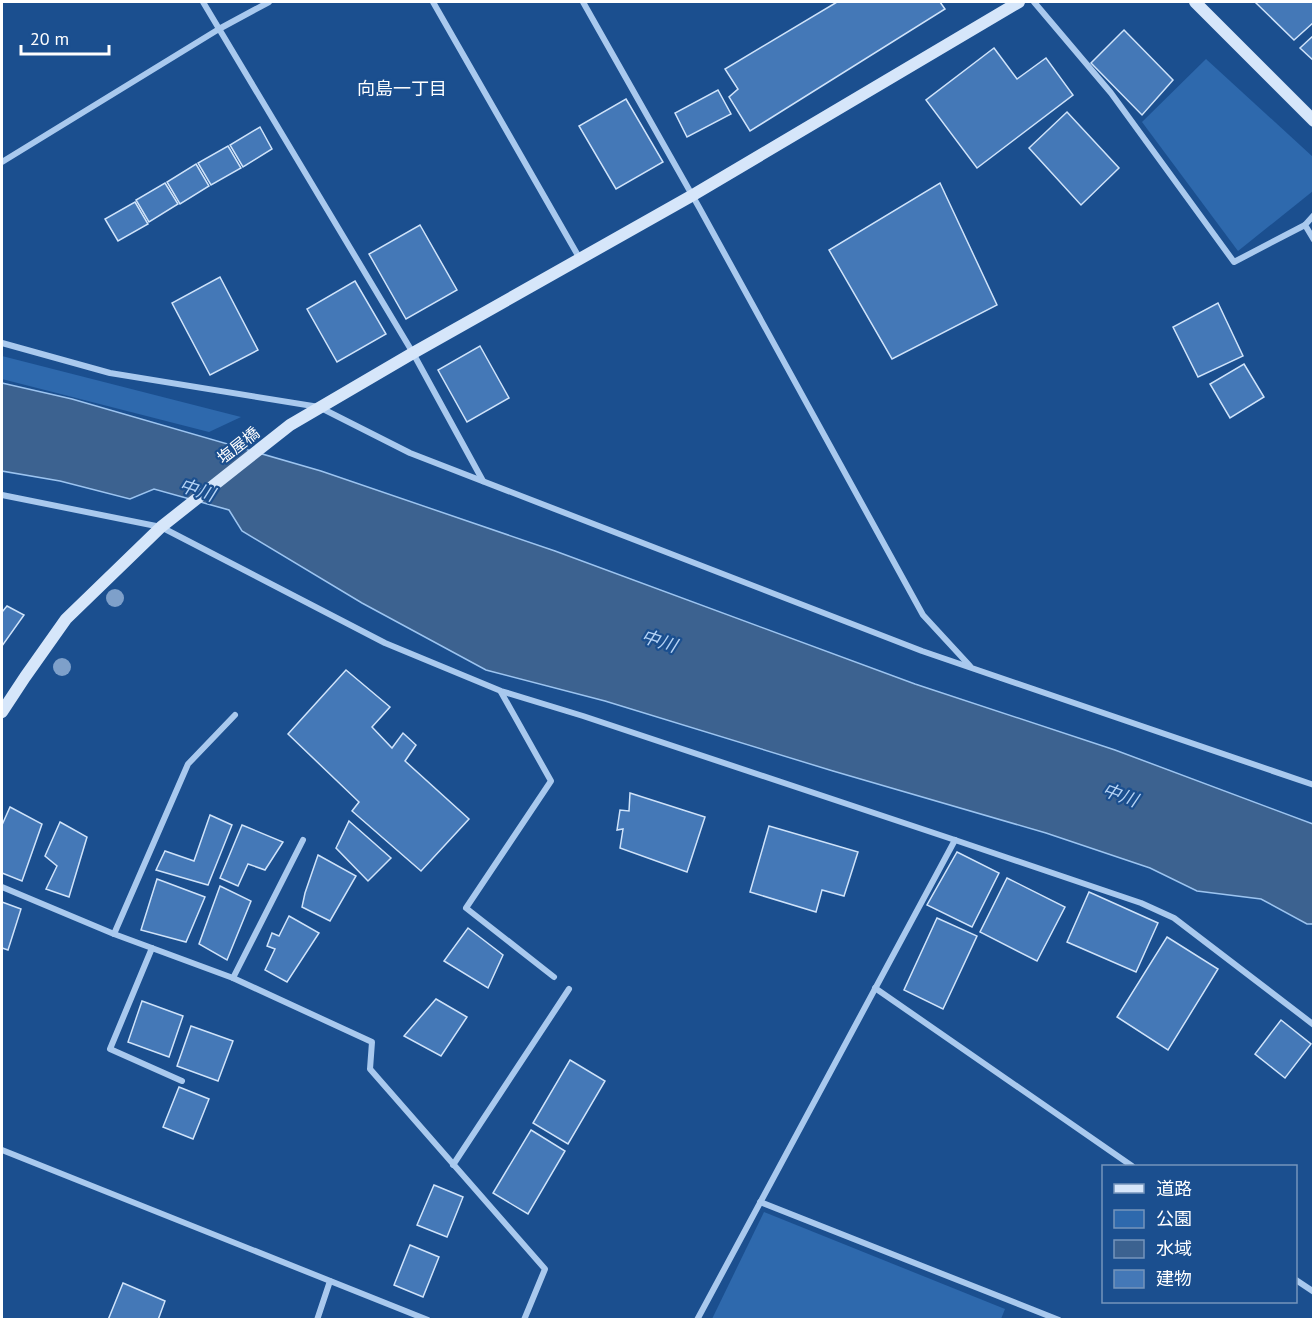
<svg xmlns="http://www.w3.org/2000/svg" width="1315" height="1321" viewBox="0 0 1315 1321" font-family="'PT Sans','Noto Sans JP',sans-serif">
<rect width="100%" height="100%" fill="#1b4f8f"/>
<g fill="#2e69ad">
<polygon points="1206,59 1313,157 1313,191 1238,251 1142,122"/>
<polygon points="2,356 241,417 209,432 2,379"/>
<polygon points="764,1212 1005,1309 1001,1319 712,1319"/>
</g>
<polygon fill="#3c6290" stroke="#9cc4f0" stroke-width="1.5" points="2,383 72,399 321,471 555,551 915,684 1115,750 1313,824 1313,924 1307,924 1261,899 1197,891 1150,868 1046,833 833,771 605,701 486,670 362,603 242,531 229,510 154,489 130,499 60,481 2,471"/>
<g fill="#4478b7" stroke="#cfe3fa" stroke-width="1.5">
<polygon points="837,2 940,2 945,9 750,131 729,97 738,89 725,69"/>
<polygon points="1255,2 1314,2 1314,22 1294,40"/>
<polygon points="1124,30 1173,80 1142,115 1091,63"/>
<polygon points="1314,35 1314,61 1300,48"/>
<polygon points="994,48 1017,79 1046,58 1073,95 977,168 926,100"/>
<polygon points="718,90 731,114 687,137 675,113"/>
<polygon points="626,99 663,162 616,189 579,126"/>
<polygon points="1067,112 1119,168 1081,205 1029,148"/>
<polygon points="260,127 272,149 243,167 230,145"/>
<polygon points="228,146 241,168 211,185 198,163"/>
<polygon points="196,164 209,186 180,204 167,182"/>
<polygon points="165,183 178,204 149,222 136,200"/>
<polygon points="940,183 997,305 892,359 829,250"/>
<polygon points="135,202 148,224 118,241 105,219"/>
<polygon points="420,225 457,290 406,319 369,254"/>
<polygon points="220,277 258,350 210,375 172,303"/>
<polygon points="355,281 386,334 337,362 307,309"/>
<polygon points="1218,303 1243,356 1198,377 1173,327"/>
<polygon points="480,346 509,398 467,422 438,370"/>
<polygon points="1244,364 1264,397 1230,418 1210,384"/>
<polygon points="7,606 24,615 2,646 2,612"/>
<polygon points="346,670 390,707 372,727 392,748 403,733 416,745 405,761 469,819 421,871 352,811 359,802 288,734"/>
<polygon points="630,793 705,817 687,872 620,848 623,829 617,830 620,810 629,811"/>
<polygon points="10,807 42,824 22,881 2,873 2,825"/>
<polygon points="210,815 232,825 208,885 156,870 165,851 194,861"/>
<polygon points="349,821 391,858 368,881 336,848"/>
<polygon points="60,822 87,837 69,897 46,889 57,866 45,856"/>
<polygon points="242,825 283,842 265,870 248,864 238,886 220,878"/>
<polygon points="769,826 858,852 844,896 822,890 816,912 750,892"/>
<polygon points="957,852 999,873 972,927 927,905"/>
<polygon points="318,855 356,876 330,921 302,907 305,893"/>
<polygon points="1007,878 1065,907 1037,961 980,932"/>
<polygon points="157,879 205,897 186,942 141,930"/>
<polygon points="220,886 251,901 227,960 199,944"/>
<polygon points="1089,892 1158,923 1136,972 1067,942"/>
<polygon points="2,902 21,909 8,950 2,948"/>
<polygon points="289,916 319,933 287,982 265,970 275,949 267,946 272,933 279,936"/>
<polygon points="937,918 977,936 943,1009 904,990"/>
<polygon points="468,928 503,955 488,988 444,961"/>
<polygon points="1167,937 1218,969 1168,1050 1117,1017"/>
<polygon points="436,999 467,1017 441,1056 404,1036"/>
<polygon points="142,1001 183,1016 169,1057 128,1042"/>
<polygon points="1281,1020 1311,1044 1285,1078 1255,1054"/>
<polygon points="191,1026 233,1041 218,1081 177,1066"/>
<polygon points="570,1060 605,1081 568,1144 533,1123"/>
<polygon points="179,1087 209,1099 193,1139 163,1127"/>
<polygon points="531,1130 565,1151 528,1214 493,1193"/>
<polygon points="434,1185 463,1197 447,1237 417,1225"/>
<polygon points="410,1245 439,1257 423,1297 394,1285"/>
<polygon points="123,1283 165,1301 158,1320 108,1320"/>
</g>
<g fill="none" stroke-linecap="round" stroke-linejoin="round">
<g stroke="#a9c9ee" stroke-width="6">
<polyline points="203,2 413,353 483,481"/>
<polyline points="433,2 580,259"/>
<polyline points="583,2 700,209 923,615 970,666"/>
<polyline points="1034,2 1111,93 1234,262 1305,225"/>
<polyline points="2,162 219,29 269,2"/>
<polyline points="1314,215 1305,225 1314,240"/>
<polyline points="2,343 110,373 319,407 410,453 922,651 1314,785"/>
<polyline points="2,495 161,527 385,643 501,691 583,716 955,840 1141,903 1174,918 1314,1025"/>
<polyline points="501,692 551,781 466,908 554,977"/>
<polyline points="2,887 114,934 233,978 372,1042 370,1069 545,1269 524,1320"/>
<polyline points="114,934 188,764 235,715"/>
<polyline points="152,948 110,1049 182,1081"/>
<polyline points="233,978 303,840"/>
<polyline points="875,988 1132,1166"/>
<polyline points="2,1150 428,1320"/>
<polyline points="453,1165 569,989"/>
<polyline points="760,1202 1059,1320"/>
<polyline points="1296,1280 1314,1292"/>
<polyline points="317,1320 330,1281"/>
<polyline points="697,1320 955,840"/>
</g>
<g stroke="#d6e6fa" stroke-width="12">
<polyline points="1195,2 1314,121"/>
<polyline points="2,712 25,677 66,619 161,527 290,425 413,353 693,195 1019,2"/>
</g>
</g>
<g fill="#7ea0ca">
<circle cx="115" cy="598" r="9"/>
<circle cx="62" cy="667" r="9"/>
</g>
<g text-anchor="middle" stroke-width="4.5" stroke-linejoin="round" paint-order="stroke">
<g font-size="16" fill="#fff" stroke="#1b4f8f">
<text transform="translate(238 445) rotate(-38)" y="6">塩屋橋</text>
</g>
<g font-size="18" fill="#fff" stroke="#1b4f8f">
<text x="402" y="95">向島一丁目</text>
</g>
<g font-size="18" font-style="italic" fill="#b5d3f5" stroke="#1b4f8f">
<text transform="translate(197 490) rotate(18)" y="6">中川</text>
<text transform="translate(659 641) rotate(18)" y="6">中川</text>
<text transform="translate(1120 795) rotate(20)" y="6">中川</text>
</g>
</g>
<rect width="1315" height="1321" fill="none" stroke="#ffffff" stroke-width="6"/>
<rect x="1102" y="1165" width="195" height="138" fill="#1b4f8f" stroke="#7695bc" stroke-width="1.5"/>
<rect x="1114" y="1184" width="30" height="9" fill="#d6e6fa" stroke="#7695bc" stroke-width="1.5"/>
<text x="1156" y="1195" font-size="18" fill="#ffffff">道路</text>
<rect x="1114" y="1210" width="30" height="18" fill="#2e69ad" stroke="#7695bc" stroke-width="1.5"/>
<text x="1156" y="1225" font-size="18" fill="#ffffff">公園</text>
<rect x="1114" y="1240" width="30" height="18" fill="#3c6290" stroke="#7695bc" stroke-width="1.5"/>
<text x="1156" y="1255" font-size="18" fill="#ffffff">水域</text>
<rect x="1114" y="1270" width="30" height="18" fill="#4478b7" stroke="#7695bc" stroke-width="1.5"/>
<text x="1156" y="1285" font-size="18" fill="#ffffff">建物</text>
<path d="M21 45v9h88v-9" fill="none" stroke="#ffffff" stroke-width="3"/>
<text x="30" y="45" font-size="18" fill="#ffffff" stroke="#1b4f8f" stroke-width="4.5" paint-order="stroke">20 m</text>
</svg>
